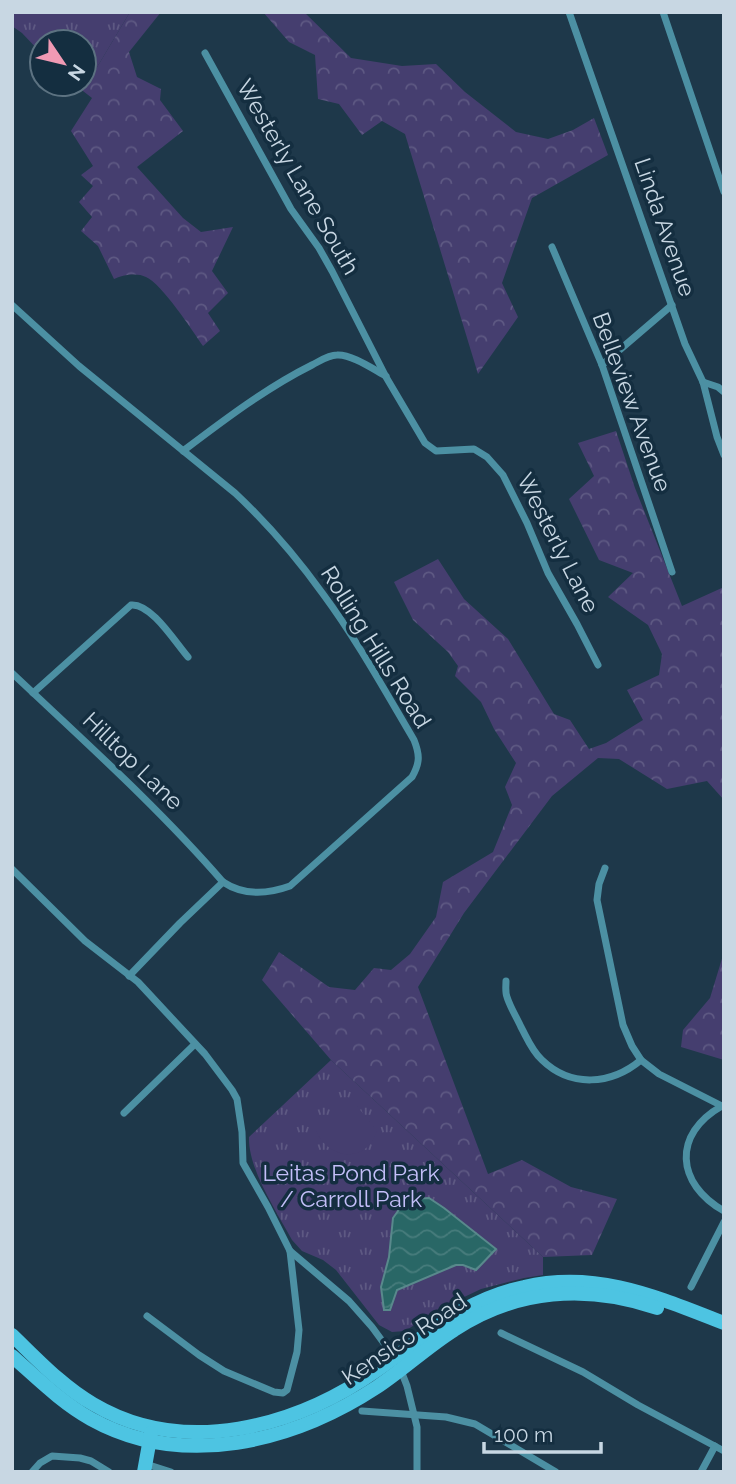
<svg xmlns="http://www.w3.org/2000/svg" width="736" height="1484" viewBox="0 0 736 1484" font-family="Raleway,sans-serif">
<defs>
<pattern id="grass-tufts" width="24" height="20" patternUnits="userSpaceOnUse" patternTransform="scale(1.75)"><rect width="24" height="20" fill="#453e6f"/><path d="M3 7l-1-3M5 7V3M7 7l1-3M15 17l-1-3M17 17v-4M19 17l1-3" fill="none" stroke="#5e5983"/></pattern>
<pattern id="forest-crowns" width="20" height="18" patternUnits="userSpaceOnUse" patternTransform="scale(1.75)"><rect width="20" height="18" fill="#453e6f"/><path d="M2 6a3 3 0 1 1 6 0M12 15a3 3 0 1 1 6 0" fill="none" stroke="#5e5983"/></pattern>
<pattern id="water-waves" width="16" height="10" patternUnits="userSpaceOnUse" patternTransform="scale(1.75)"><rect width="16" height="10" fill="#296766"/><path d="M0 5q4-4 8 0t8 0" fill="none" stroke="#477c7c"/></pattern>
</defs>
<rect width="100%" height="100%" fill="#1e384a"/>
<g fill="url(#grass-tufts)">
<polygon points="12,12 130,12 93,74 84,67 84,42 42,42 42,54 22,33 12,26"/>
<path d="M331,1060L543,1257V1275L524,1278L481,1289L441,1308L405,1331L392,1332L379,1325L336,1270L323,1260L302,1251L292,1240C277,1212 248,1169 249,1137Z"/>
</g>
<g fill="url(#forest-crowns)">
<path d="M130,12H161L129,52L137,77L161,89L160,100L183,131L137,167L183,218L201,232L233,227L212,271L228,293L208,313L220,331L203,346C192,330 162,284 146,277C137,272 122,275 114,279L98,246L81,231L92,217L79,202L93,186L81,175L93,166L71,131L92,98L74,84H84V67L93,74Z"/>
<polygon points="263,12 304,12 351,58 402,66 436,64 465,92 516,132 548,139 573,130 594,118 608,155 532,198 502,283 518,317 478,374 405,134 382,121 362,135 339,104 318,99 315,55 289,42"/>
<polygon points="616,431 635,488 682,606 724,587 724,800 707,781 667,789 619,759 598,758 552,796 464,913 418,987 488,1174 522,1160 571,1187 617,1199 592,1255 543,1257 331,1060 262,980 279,952 329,987 355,990 374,968 391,970 410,954 436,917 443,882 493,852 512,805 505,787 516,763 494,729 481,702 455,676 458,666 448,652 413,620 394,582 438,559 464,599 508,639 554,714 570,720 589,749 606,743 643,720 627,690 659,675 662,654 648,625 608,597 633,573 599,560 569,499 594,476 578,443"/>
<polygon points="724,952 724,1060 681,1047 683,1030 710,998"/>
</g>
<path fill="#453e6f" d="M342,1106H357L377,1131C366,1164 329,1160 316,1131Z"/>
<polygon fill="url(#water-waves)" stroke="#59898c" stroke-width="2" points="412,1199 429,1198 444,1208 496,1249 476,1270 463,1265 456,1265 397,1290 390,1310 384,1310 381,1287 389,1257 393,1218 405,1201"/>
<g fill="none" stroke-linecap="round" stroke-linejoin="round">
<g stroke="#4c90a3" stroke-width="7">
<polyline points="569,12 685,344 703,382 717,437 724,455"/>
<polyline points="663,12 724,192"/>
<polyline points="205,53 291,209 319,248 332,271 386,377 425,443 436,451 474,449 487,457 503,475 527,523 548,573 577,624 598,665"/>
<polyline points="552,247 602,365 672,572"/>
<path d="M12,305L79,366L235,493C267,523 297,558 323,594C357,640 385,691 414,740C420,755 420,763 412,777L290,886C268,894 244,896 223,882C158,807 84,741 12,673"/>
<polyline points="602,365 672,305"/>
<polyline points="703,382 718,387 724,392"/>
<path d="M183,451C224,420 266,388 312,365C320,361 328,355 337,355C351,354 373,369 386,376"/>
<path d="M33,693L131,605C151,603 175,642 188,657"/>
<polyline points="605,868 599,884 597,900 623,1025 632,1046 641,1060 659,1074 724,1107"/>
<polyline points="12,869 85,941 138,982 205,1054 232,1090 237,1099 242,1132 243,1163 268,1207 290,1251 299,1330 297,1352 287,1390 283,1393 274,1392 224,1371 199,1355 147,1316"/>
<polyline points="129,976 180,923 223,882"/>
<path d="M506,981C506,986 505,992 507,997C510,1007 517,1018 521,1027C527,1038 532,1051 542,1060C571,1088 611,1085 641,1060"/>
<path d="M722,1106C672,1134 676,1184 724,1211"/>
<polyline points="124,1113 195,1044"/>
<polyline points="290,1251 349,1301 372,1327 394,1357"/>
<polyline points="691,1287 724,1222"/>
<polyline points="501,1333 583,1372 638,1405 724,1451"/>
<polyline points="400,1368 407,1386 417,1427 417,1472"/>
<polyline points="362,1411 446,1417 475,1424 556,1472"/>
<polyline points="146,1464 171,1472"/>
<polyline points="32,1472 40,1463 52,1456 80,1458 91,1461 109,1472"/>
<polyline points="701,1472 715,1446"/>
</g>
<g stroke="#4dc4e2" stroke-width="14">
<path d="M12,1335C37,1359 63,1387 93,1404C184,1458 296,1427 377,1370C427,1336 462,1300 524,1287C597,1270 657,1297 724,1323"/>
<path d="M12,1356C37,1378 62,1403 91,1419C183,1470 293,1442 377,1387C404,1369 427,1347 454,1330C516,1289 587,1284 657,1308"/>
<polyline points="144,1472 151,1433"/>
</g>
</g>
<g text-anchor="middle" stroke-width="7" stroke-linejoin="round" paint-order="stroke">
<g font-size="23" fill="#c8d7e3" stroke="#142e40">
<text transform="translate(298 177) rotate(60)" y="8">Westerly Lane South</text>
<text transform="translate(665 227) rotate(71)" y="8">Linda Avenue</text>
<text transform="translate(632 402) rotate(70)" y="8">Belleview Avenue</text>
<text transform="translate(558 543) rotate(63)" y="8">Westerly Lane</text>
<text transform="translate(376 647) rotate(58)" y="8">Rolling Hills Road</text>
<text transform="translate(133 761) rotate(44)" y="8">Hilltop Lane</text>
<text transform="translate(404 1339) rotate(-34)" y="8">Kensico Road</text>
</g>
<g font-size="23" fill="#c4bff9" stroke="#142e40">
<text x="351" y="1181">Leitas Pond Park<tspan x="351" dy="26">/ Carroll Park</tspan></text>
</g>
</g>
<rect width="736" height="1484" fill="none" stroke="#c8d7e3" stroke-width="28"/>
<g transform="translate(63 63) rotate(125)"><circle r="33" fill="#142e40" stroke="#5c7281" stroke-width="2"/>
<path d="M0-5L12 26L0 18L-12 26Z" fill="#f09ab4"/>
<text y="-10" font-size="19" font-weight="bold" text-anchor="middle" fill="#c8d7e3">N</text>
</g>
<path d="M484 1442v10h117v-10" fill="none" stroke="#c8d7e3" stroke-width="3.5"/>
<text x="494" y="1442" font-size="21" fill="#c8d7e3" stroke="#142e40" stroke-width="5" paint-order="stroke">100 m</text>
</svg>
